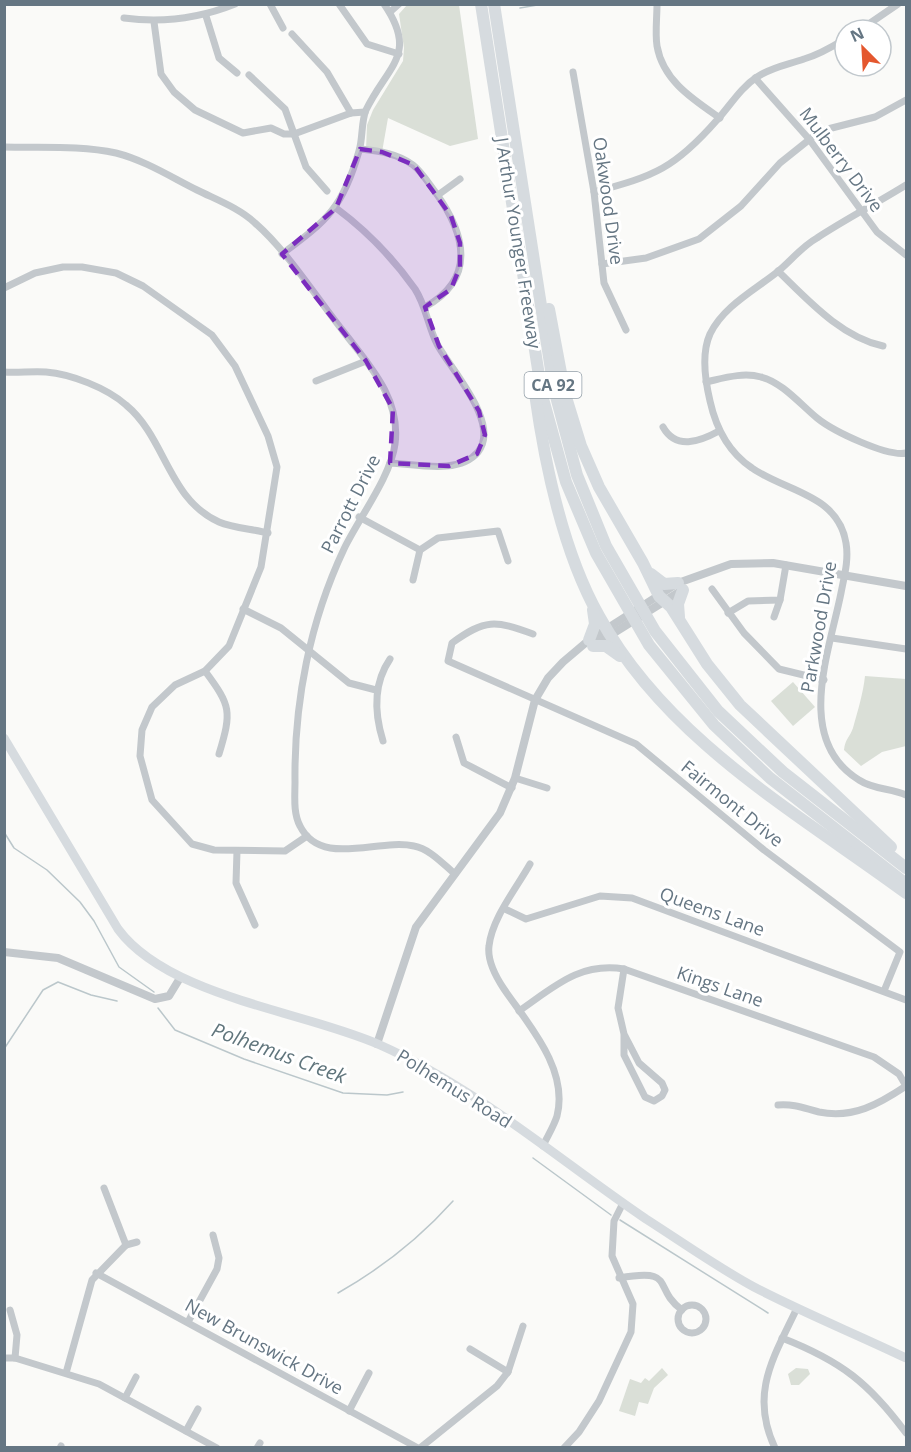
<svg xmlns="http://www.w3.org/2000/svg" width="911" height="1452" viewBox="0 0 911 1452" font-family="'Open Sans',sans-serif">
<rect width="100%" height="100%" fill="#fafaf8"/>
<g fill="#dadfd7">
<polygon points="407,5 459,5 478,139 450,146 388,118 382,152 366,150 367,125 373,110 403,61 404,48 399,14"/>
<path d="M865,676L906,679V746L882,752L861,766L844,750C845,739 850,737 853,728C858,710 863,694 865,676Z"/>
<polygon points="793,682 815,707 793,726 771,701"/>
<polygon points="662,1368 668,1375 654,1388 648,1404 639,1402 635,1416 619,1411 630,1379 641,1383 645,1378 649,1381"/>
<polygon points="796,1368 808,1369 810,1374 799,1385 791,1385 788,1374"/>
</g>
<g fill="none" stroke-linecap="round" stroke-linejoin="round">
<g stroke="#bbc7cb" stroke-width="1.5">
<polyline points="520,8 543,4"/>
<polyline points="4,832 14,848 47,870 80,902 94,921 119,967 154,992"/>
<polyline points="158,1008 175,1030 244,1059 343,1093 387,1095 403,1092"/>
<polyline points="4,1049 43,990 58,982 91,995 117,1001"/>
<polyline points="533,1158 611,1215"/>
<polyline points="620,1220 768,1313"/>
<path d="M338,1293C382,1268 419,1239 453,1201"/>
</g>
<g stroke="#c3c8cc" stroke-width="7">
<polyline points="270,4 283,28"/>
<polyline points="339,4 367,44 399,54"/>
<path d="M657,4C657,18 655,33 657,46C663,81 694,100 720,118"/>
<polyline points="390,12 399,4"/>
<polyline points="206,16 219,58 237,73"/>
<path d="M124,18C163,23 198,19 235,4"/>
<polyline points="154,22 161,74 174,92 195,110 243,133 271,128 284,134 294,134 351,113 365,112"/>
<polyline points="860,30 898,4"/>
<polyline points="292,34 327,72 351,113"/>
<polyline points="573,72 594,192 604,283 626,330"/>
<polyline points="249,75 285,109 306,167 327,191"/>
<polyline points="755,78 809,139 877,232 906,255"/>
<path d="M4,147C41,148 81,145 116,153C144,160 171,177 197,190C217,200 239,208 255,223C288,252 316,297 343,331C369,365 401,398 395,444C391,476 359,518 344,549C310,621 294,702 295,782C295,796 293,813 300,826C321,868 378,838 414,846C430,849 443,864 455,874"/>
<path d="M360,149C378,151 397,153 413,165C422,172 429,184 436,193C466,235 476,279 425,307"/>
<path d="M906,185C877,203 846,219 817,238C801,247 790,262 776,273C753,291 723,307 710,334C701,354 705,380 710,401C716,428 728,452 752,468C786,492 838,494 846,543C849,560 844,577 841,593C829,653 794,740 859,780C874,790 891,788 906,795"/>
<path d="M594,192C655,176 675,168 717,120C730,106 740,88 757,77C772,67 787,65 804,59C818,55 832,47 845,39"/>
<polyline points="438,195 460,179"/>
<path d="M336,208C367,231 393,258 415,289C426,306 428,326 437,344C451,370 501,423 478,452C459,475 416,464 390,463"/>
<path d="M282,254C328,220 343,207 359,151C363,138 361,122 366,110C387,66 419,55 384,4"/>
<polyline points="602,264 646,258 699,239 741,206 780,163 820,131 875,117 906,100"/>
<path d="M778,271C808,300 841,337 883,346"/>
<polyline points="4,288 35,273 63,267 82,267 116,273 143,286 212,335 235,366 268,436 277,467 261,567 229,646 205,671 175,685 152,707 142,730 140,756 152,800 192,844 214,850 285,851 307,836"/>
<path d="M4,372C18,373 32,371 46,372C71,374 107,388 126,405C166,438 168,499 219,522C233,528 253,529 268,533"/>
<polyline points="316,381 366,361"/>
<path d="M706,382C724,378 743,372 761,377C782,382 801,405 817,418C833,431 887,457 906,453"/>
<path d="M663,427C676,450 699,442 719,431"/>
<polyline points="359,517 420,550"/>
<polyline points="413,580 420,550 438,538 498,531 508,561"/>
<polyline points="712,589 744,633 779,669 824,680"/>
<polyline points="243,609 281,628 349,683 376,690"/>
<polyline points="728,613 748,601 780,600 786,565"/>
<polyline points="774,617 780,600"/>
<path d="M533,634C495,620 485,619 452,643L448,661L636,744L764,850L900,952L884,991"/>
<polyline points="832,638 906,649"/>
<path d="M205,671C231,706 232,711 219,754"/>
<polyline points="456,737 464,763 512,788"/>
<path d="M383,741C374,712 373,684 390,659"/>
<polyline points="515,778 547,788"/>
<polyline points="237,851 236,883 255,925"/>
<path d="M530,864C516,889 492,918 489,946C487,961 496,977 504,989C528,1024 569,1069 557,1116C554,1126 547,1137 543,1146"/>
<polyline points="505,909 526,919 600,896 632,898 906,1000"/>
<path d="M519,1011C554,987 579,962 624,969L874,1057L899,1074L906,1086"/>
<polyline points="624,1034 639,1063 662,1083 665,1090 662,1096 654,1101 645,1097 624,1055 624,1034 618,1008 624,969"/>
<path d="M778,1105C796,1104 803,1108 819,1112C853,1119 879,1104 906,1086"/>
<polyline points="126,1245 137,1242"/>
<polyline points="96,1273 418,1448"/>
<path d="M619,1278C678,1268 651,1287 682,1310"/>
<circle cx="692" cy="1319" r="14"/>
<polyline points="10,1310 17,1335 15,1358"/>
<polyline points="188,1322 217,1269 219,1258 213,1235"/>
<path d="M782,1338C841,1361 869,1383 906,1433"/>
<polyline points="470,1349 508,1372"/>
<polyline points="4,1358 15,1358 99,1384 217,1448"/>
<polyline points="66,1373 92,1280 126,1245 104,1188"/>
<polyline points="125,1398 136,1377"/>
<polyline points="349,1411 369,1373"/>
<polyline points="186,1431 198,1409"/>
<polyline points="60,1448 61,1446"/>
<polyline points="257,1448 260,1443"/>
<polyline points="420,1448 497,1386 508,1372 523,1326"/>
<polyline points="564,1448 579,1432 599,1401 631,1332 633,1304 612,1256 614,1221 623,1203"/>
<path d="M775,1448C749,1393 774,1357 797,1308"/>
</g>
<g stroke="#c3c8cc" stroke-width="8">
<polyline points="593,646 684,589"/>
<polyline points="4,952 58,958 155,999 169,996 180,978"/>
<polyline points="377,1044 416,927 500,813 515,778 535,700 548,678 563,662 589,640 678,583 731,564 773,563 906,586"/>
</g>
<path stroke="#d6dbdf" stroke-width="9" d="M4,738L118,929C168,997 304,1011 380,1045C477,1088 559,1160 646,1219C682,1242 717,1267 754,1287C804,1313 856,1334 906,1358"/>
<g stroke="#d6dbdf" stroke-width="12">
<polyline points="481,4 542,395 566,482 596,553 649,645 714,725 770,778 906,884"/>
<polyline points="494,4 554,389 577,475 606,546 655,631 718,711 783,772 906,868"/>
<polyline points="549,309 565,394 581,446 599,487 643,563 659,596 671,607 707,664 740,705 891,847"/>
<path d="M535,394C545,465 564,554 599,616C667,740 796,812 906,893"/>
<polyline points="651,574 664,584 678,583"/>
<polyline points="679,617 678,604 683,590"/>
<polyline points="589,640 595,624 593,610"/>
<polyline points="593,646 606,646 620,656"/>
</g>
</g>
<path fill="#7b2cbf" fill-opacity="0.2" stroke="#7b2cbf" stroke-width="4.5" stroke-dasharray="12 8" stroke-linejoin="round" d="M360,149L382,152L414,165L451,216L460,243V267L451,289L425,307L439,346L479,411L485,435L477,454L449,466L390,463L393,409L366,361L282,254L336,208Z"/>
<g text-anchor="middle" stroke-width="6" stroke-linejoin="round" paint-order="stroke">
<rect fill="#fff" stroke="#939fa8" stroke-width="1.5" x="524.5" y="372" width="57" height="26" rx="4.5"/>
<g font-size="16" font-weight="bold" fill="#657683">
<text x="553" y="391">CA 92</text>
</g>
<g font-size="18" fill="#657683" stroke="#fff">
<text transform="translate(841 160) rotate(53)" y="6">Mulberry Drive</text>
<text transform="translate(608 201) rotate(82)" y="6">Oakwood Drive</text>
<text transform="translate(518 243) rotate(81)" y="6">J Arthur Younger Freeway</text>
<text transform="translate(351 504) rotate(-63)" y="6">Parrott Drive</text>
<text transform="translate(819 627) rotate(-80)" y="6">Parkwood Drive</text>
<text transform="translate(732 804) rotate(39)" y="6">Fairmont Drive</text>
<text transform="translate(712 912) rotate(20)" y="6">Queens Lane</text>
<text transform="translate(720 987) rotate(19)" y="6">Kings Lane</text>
<text transform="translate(454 1089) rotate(32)" y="6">Polhemus Road</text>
<text transform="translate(264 1347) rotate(29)" y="6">New Brunswick Drive</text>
</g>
<g font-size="20" font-style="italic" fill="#60757c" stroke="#fff">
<text transform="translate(279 1053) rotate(20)" y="7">Polhemus Creek</text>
</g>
</g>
<rect width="911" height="1452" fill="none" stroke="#657683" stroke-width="12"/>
<g transform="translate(863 48) rotate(336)"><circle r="28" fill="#ffffff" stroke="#c1c8cd" stroke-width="1.5"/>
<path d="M0-4.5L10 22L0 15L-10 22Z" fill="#e4572e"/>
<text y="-9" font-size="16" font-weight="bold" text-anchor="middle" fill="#657683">N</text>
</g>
</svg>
